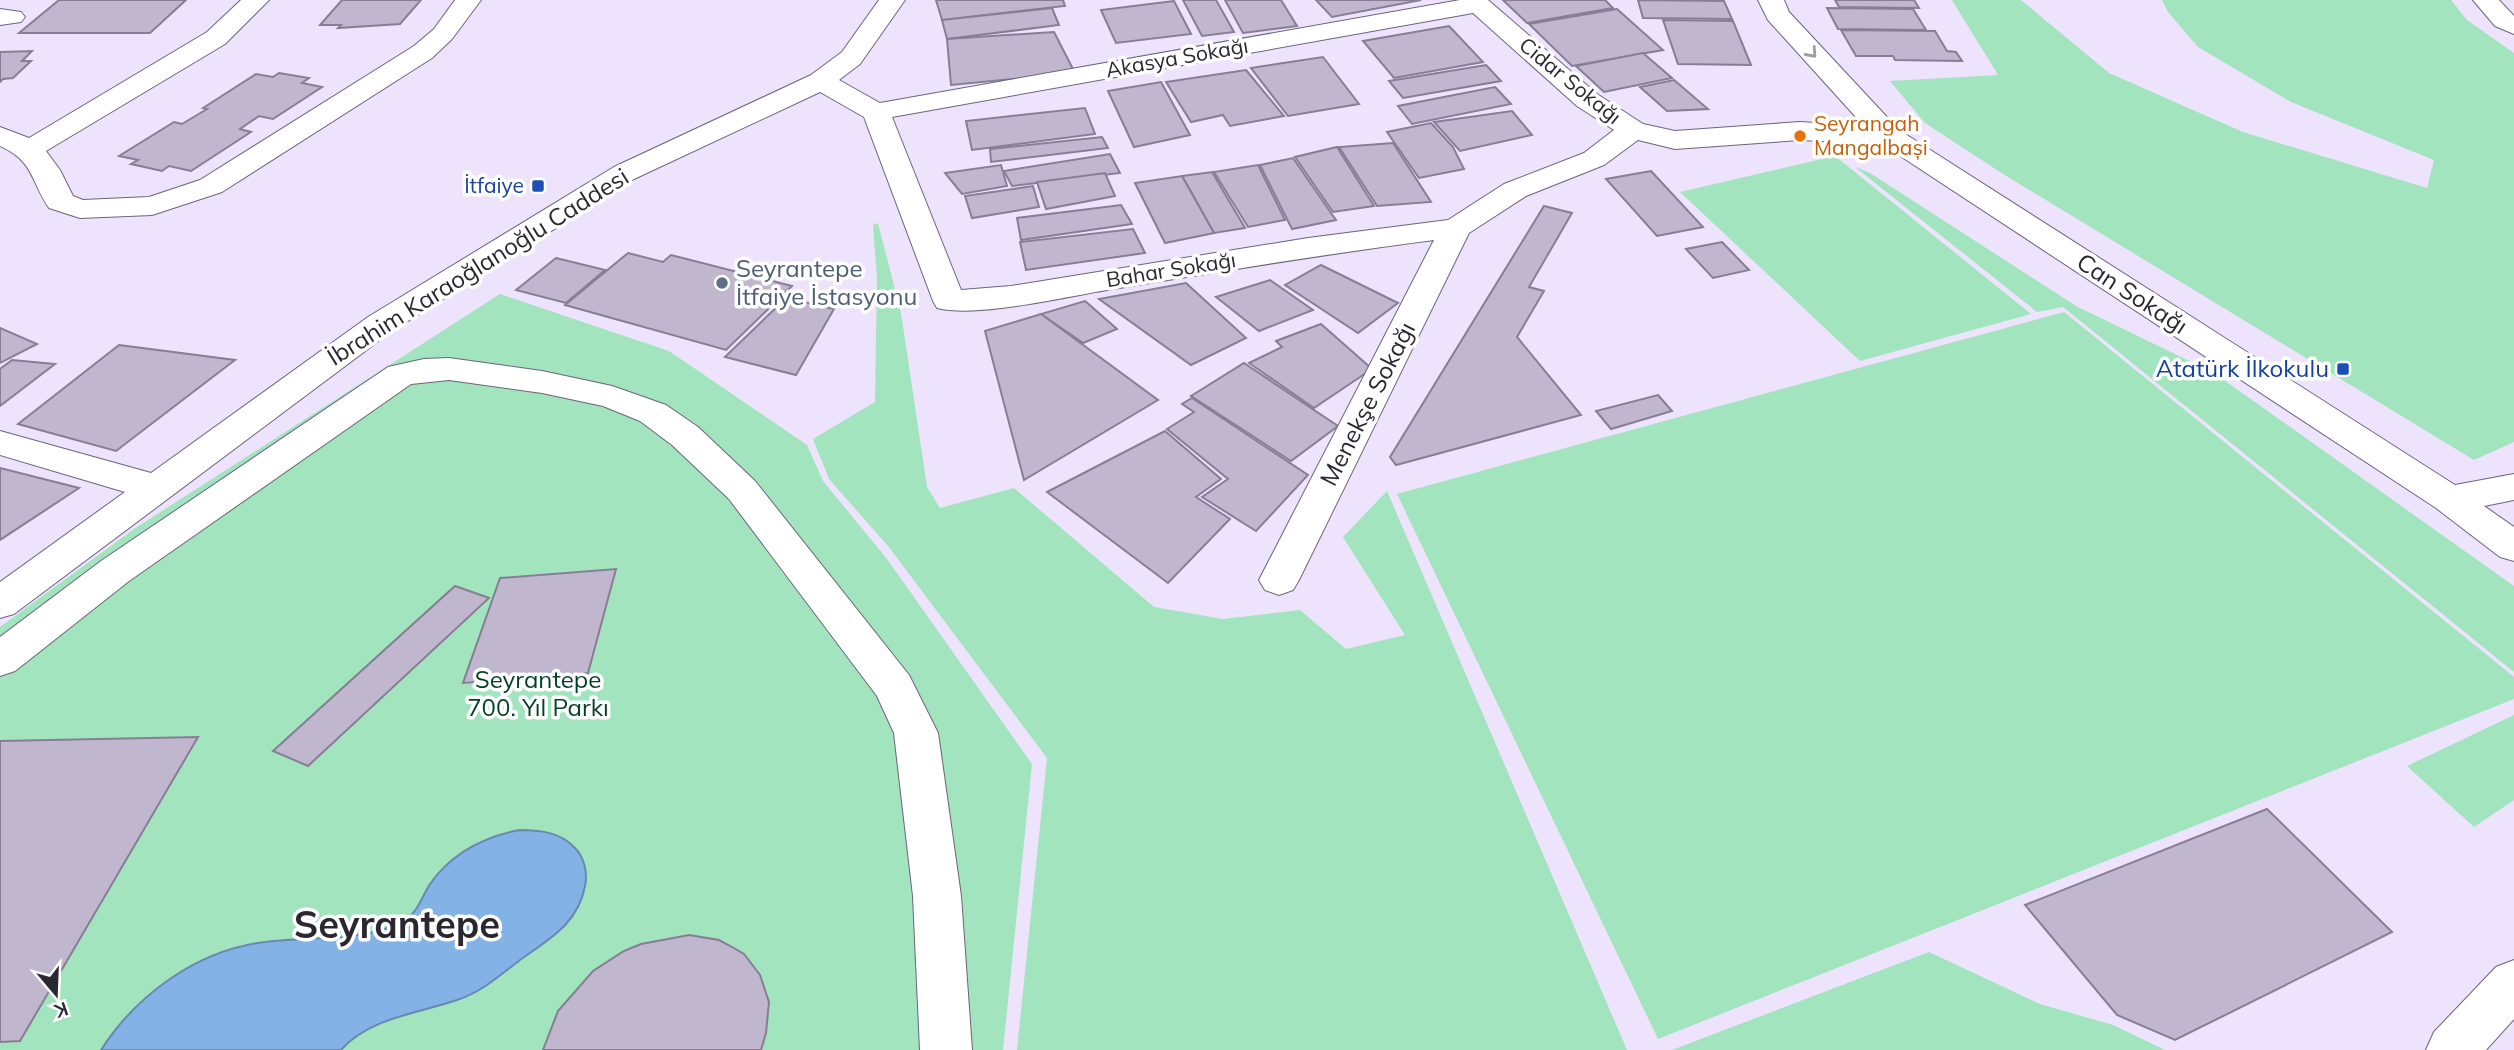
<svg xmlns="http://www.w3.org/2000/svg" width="2514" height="1050" viewBox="0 0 2514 1050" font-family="Mulish,sans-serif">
<rect width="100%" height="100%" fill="#ede3fd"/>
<g fill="#a1e4be">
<polygon points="1952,0 2021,0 2109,73 2243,132 2427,188 2434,160 2291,102 2198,47 2168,12 2162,0 2451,0 2467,20 2514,53 2514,442 2474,460 2003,174 1925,123 1890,81 1998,75"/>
<polygon points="1835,156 2031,314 1860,361 1680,192"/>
<polygon points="1855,167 1870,173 2076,306 2214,373 2514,586 2514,672 2063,307 2037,312"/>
<polygon points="878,223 901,313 927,487 940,508 1014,488 1154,607 1223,619 1300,610 1346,649 1405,635 1343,537 1387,491 1627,1050 1017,1050 1047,758 888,546 829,479 813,439 875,402 877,278 873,225"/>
<polygon points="500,294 669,351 807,445 823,481 887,559 1032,764 1003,1050 0,1050 0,627 134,529"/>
<polygon points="2064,312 2514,677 2514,699 1658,1039 1397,494"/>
<polygon points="2514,715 2514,800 2474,827 2407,766"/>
<polygon points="1929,952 2040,1004 2113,1025 2165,1050 1672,1050"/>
</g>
<path fill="#83b2e6" stroke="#6988b0" stroke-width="2" d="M519,830C539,830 560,832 574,847C584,856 588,873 585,886C578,924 549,939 520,960C500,975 482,992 457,1000C419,1013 369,1018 341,1050H101C137,994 198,950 265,942C307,936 353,942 393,926C419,915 417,905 430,884C451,854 484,837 519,830Z"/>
<g fill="#c0b6ce" stroke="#877e95" stroke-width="2">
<polygon points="59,0 186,0 150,33 19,33"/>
<polygon points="342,0 421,0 400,24 338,28 341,25 320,25"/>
<polygon points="936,0 1063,0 1065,6 942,20"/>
<polygon points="1183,0 1216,0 1234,32 1202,36"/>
<polygon points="1225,0 1281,0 1297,26 1243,33"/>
<polygon points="1316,0 1421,0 1332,17"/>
<polygon points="1503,0 1605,0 1613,8 1527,23"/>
<polygon points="1638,0 1724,1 1732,19 1643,18"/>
<polygon points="1835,0 1914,0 1919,8 1839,7"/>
<polygon points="1174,1 1191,34 1116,43 1101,10"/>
<polygon points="1052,8 1059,25 947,39 942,20"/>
<polygon points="1827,8 1913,9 1926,30 1838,29"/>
<polygon points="1617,9 1663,50 1572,66 1529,24"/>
<polygon points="1663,20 1733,21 1751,65 1678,64"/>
<polygon points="1449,26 1483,62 1394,78 1363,41"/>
<polygon points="1841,30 1935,31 1947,51 1956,52 1962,61 1895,60 1893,56 1856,56"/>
<polygon points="1054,32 1075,73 951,85 947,39"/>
<polygon points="32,51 22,61 31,61 13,78 3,79 0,82 0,52"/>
<polygon points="1643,53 1672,78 1604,92 1576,66"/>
<polygon points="1323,57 1359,104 1288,116 1251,68"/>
<polygon points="1486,65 1501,81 1403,98 1389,81"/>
<polygon points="1246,70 1284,116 1230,126 1223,115 1191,122 1166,82"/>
<polygon points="279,73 309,78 302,83 322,87 273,119 259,116 240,129 251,132 191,171 169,166 162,171 131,164 138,160 119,156 174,122 182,124 207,109 203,108 256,74 273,77"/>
<polygon points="1674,80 1708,109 1667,111 1640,87"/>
<polygon points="1161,82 1190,135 1134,147 1108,91"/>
<polygon points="1495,87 1511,104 1412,124 1398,106"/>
<polygon points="1085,108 1095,134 972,150 966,121"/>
<polygon points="1512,111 1532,135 1460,151 1434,122"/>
<polygon points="1431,123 1453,147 1464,169 1419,178 1387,132"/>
<polygon points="1102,137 1108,148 991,162 990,149"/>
<polygon points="1393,143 1431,202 1377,206 1339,147"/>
<polygon points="1337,147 1374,206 1333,212 1295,157"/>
<polygon points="1110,154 1120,173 1012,186 1004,171"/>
<polygon points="1293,158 1331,213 1336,220 1292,229 1260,165"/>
<polygon points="1001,165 1007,186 962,194 945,173"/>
<polygon points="1258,165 1285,220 1248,227 1214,172"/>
<polygon points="1651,171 1703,227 1657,236 1606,179"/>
<polygon points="1212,172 1245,228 1214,233 1182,176"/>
<polygon points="1105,173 1115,196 1046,209 1037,182"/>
<polygon points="1182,176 1214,233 1165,243 1135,183"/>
<polygon points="1033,186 1039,207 972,218 965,196"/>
<polygon points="1121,205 1132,224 1021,240 1017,218"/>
<polygon points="1544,206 1572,213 1529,287 1544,291 1517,337 1581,415 1396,465 1390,457"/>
<polygon points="1133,229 1145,253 1026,270 1020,242"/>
<polygon points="1722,242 1749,270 1713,278 1686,249"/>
<polygon points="628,253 663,262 671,255 792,286 726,350 565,305"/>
<polygon points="556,258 605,270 566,303 516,290"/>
<polygon points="1321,265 1398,303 1358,333 1285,285"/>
<polygon points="1270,280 1313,310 1259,331 1216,297"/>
<polygon points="1186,283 1246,338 1191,365 1099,299"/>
<polygon points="786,298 834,309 796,375 725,357"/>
<polygon points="1085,301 1117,329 1083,343 1041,314"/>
<polygon points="1041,314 1158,400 1024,480 985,331"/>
<polygon points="1321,324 1372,369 1314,408 1249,363 1282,347 1276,341"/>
<polygon points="0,328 37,344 0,363"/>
<polygon points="119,345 235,360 116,451 18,424"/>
<polygon points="12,360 55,364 0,406 0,369"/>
<polygon points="1244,363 1338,426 1291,461 1191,396"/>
<polygon points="1658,395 1672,411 1611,429 1596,411"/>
<polygon points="1192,398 1308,475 1256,531 1202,497 1228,479 1167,429 1194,412 1182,404"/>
<polygon points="1165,431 1221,479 1196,497 1230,519 1168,583 1047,492"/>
<polygon points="0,468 79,488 0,540"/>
<polygon points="616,569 588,673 463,683 500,578"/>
<polygon points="455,586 489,598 308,766 273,751"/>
<polygon points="198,737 20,1041 0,1042 0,741"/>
<polygon points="2267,809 2392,932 2175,1040 2117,1015 2025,905"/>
<polygon points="689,935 719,940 732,947 744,954 760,975 769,1002 766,1033 761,1050 543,1050 558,1011 593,971 624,951 641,944"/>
</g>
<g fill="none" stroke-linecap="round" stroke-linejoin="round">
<g stroke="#6c647a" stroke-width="2">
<g id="minor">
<path d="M241,0H269L225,44L46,151L60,170L73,196L83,200L149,197L200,180L414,46L434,29L455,0H481L452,39L432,58L222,192L152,215L80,218L49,208C31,182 34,161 0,146V127L29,138L207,32Z"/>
<path d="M879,0H905L860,64L839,80L880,103L1460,0H1488L1597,94L1643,124L1675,131L1800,122L1864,126L1768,20L1758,0H1784L1789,12L1899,130L2455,485L2514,474V500L2484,506L2514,527V561L2500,557L2436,508L1882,144L1800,140L1675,149L1638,140L1604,165L1526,196L1469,233L1299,580L1293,590L1279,595L1265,590L1259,580L1434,240C1325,254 1216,272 1107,290C1064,297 977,318 937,308L933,301L864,117L820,92L634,179L392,331L14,614L0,618V582L125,492L0,455V431L151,473L368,317L614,167L811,75L842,52ZM1473,13L1577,106L1614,130L1584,153L1504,184L1448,220L1308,238L1011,286L961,290L892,117Z"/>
<polygon points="2473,0 2499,0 2514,16 2514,34 2495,26"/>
<polygon points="0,9 21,12 25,17 21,22 0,25"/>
<polygon points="449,358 542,371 612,386 666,405 698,427 755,481 909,675 938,733 961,896 972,1050 920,1050 913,896 894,733 877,696 729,499 672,445 640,421 603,406 542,393 449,380 411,384 129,581 15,671 0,676 0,637 101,561 388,367 424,359"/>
<polygon points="2514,960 2514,1019 2486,1050 2426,1050 2434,1032 2496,967"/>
</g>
</g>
<use href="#minor" fill="#fff" fill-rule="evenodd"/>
</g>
<defs><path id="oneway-chevron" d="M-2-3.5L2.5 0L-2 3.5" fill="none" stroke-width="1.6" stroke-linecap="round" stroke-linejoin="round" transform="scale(1.75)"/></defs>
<use stroke="#a09ea2" href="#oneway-chevron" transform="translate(1812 53) rotate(48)"/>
<circle fill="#e8710a" stroke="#fff" stroke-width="2.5" cx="1800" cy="136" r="7"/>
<g fill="#1a4fb4" stroke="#fff" stroke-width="2.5">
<rect x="531" y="179" width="14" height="14" rx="3.5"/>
<rect x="2336" y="362" width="14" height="14" rx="3.5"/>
</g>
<circle fill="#5c6f8a" stroke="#fff" stroke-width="2.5" cx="722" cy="283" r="7"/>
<g text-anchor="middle" stroke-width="7" stroke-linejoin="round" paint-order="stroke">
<g font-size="21" fill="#2b2731" stroke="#fff">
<text transform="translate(1177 58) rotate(-10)" y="7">Akasya Sokağı</text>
<text transform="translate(1570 81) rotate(39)" y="7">Cidar Sokağı</text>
<text transform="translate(1171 270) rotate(-9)" y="7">Bahar Sokağı</text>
</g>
<g font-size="21" fill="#c56008" stroke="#fff" text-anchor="start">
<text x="1814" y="131">Seyrangah<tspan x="1814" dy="24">Mangalbași</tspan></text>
</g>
<g font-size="21" fill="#164399" stroke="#fff" text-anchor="end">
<text x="524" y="193">İtfaiye</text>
</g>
<g font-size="24" fill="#2b2731" stroke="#fff">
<text transform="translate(478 267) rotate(-32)" y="8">İbrahim Karaoğlanoğlu Caddesi</text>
<text transform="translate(2132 294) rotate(33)" y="8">Can Sokağı</text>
<text transform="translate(1368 404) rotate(-63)" y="8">Menekşe Sokağı</text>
</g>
<g font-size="24" fill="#4e5e75" stroke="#fff" text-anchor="start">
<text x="736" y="277">Seyrantepe<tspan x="736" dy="28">İtfaiye İstasyonu</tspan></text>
</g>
<g font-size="24" fill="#164399" stroke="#fff" text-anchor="end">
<text x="2329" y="377">Atatürk İlkokulu</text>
</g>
<g font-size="24" fill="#033f26" stroke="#fff">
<text x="538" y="688">Seyrantepe<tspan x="538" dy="28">700. Yıl Parkı</tspan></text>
</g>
<g font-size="38" font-weight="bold" fill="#2b2731" stroke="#fff">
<text x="397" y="938">Seyrantepe</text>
</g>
</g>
<g transform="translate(56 994) rotate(161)" stroke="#ffffff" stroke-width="5" paint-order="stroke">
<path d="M0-5L12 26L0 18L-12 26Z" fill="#2b2731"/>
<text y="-10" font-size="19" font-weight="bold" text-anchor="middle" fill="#2b2731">K</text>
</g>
</svg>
